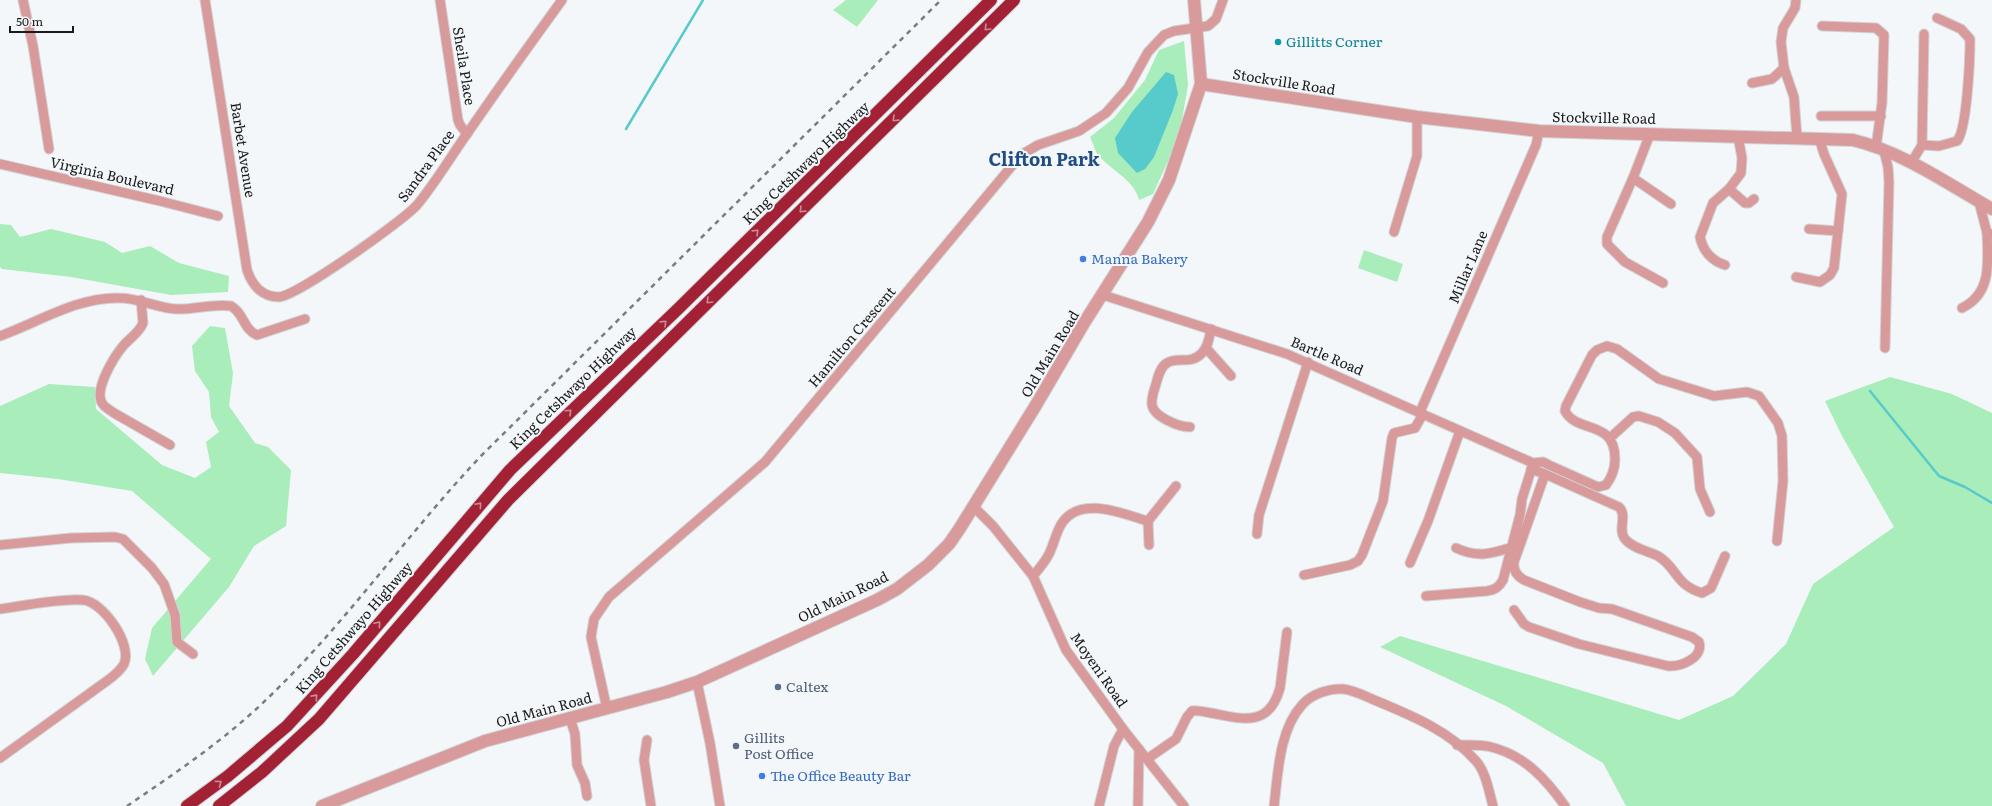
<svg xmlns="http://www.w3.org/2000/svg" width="1992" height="806" viewBox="0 0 1992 806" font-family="Literata,serif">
<rect width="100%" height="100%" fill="#f4f7fa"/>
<g fill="#a8edba">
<polygon points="846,0 878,0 857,27 833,10"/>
<path d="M1184,41L1188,85L1179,137L1153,194L1139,200C1134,178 1107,169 1096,152C1094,147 1092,141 1090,137L1114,118L1145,80L1159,50Z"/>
<polygon points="0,224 11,225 20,237 51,229 105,242 122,253 150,246 179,263 229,276 228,292 171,295 71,277 2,269 0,267"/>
<polygon points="1364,250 1403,264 1397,282 1358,268"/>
<polygon points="210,326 225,328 233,373 229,406 255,443 268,447 291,470 286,526 254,546 229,587 153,676 145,659 152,628 211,559 132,491 58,479 0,473 0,406 49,384 95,387 96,409 162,465 195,478 211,467 206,442 219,432 211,417 209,392 195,371 192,346"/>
<polygon points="1890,377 1952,394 1992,413 1992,806 1626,806 1603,763 1506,706 1380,647 1400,636 1679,720 1733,696 1786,644 1813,584 1894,527 1842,436 1825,401"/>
</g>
<polygon fill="#57cacb" points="1166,72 1174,75 1178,94 1173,110 1154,157 1145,169 1137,173 1118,153 1115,138 1132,112"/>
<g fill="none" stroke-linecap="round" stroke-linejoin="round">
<g stroke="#57cacb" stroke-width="2.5">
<polyline points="626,129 703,0"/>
<polyline points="1870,391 1939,476 1965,487 1992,503"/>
</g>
<g stroke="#d1d4d6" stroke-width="11">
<g id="minor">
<polyline points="23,0 33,46 49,149"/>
<path d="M205,0L247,270C252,285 262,297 279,297C297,296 403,221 417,205C436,182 451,156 469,131C499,87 531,43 562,0"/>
<polyline points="440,0 458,120 460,125 467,134"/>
<polyline points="1796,0 1795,8 1783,28 1781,42 1784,68 1794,97 1797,138"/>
<polyline points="1822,26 1876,28 1884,35 1882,103 1876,147"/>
<polyline points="1752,83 1772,79 1784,68"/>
<polyline points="1821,116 1881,116"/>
<polyline points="1650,134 1633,178 1671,204"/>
<path d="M1922,145L1939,146L1957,141C1967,130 1970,58 1970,39L1961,29L1937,18"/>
<polyline points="1884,151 1888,167 1889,182 1885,348"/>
<polyline points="1911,163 1922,145 1924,34"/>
<polyline points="0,164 160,201 218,216"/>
<polyline points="1633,178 1607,237 1607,244 1625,262 1663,283"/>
<polyline points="1729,189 1745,203 1749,203 1754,199"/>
<polyline points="1979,202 1987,233 1992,234"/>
<polyline points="1809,229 1838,231"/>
<polyline points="1394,232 1417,156 1417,117"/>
<path d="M1725,265C1712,261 1703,251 1700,237L1713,203L1729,189L1741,173L1742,158L1738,136"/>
<polyline points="1796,277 1820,282 1830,275 1834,268 1842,194 1824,154 1819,138"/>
<path d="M1103,295L1287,354L1533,463L1543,462L1549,465L1598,487L1606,485C1612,477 1615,468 1615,459C1615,419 1577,434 1565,411L1566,406L1592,355L1597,350L1607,346L1617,349L1659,379L1669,382L1714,396L1747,392L1759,396L1778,423L1782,436L1783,481L1777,541"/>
<path d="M141,300L143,323C139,333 130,338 123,346C114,357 94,389 102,403C104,407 110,410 114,413L170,445"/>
<path d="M1962,308C1992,293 1988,263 1987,233"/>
<path d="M0,336C39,322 77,297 119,298C139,298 157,308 176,309C194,310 213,303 231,306C244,313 243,329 257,335L305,319"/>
<polyline points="1206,348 1231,376"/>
<polyline points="1420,412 1536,145 1539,131"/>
<path d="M1190,427C1179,427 1154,417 1152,405C1151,398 1154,391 1156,384C1158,377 1160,367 1167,363C1177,356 1190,365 1201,354C1208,348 1209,338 1211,329"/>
<polyline points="1610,438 1633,417 1639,416 1658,422 1675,433 1697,457 1700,489 1710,512"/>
<path d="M1545,474L1619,507C1628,516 1617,529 1625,539C1632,548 1648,551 1658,556C1677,567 1675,585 1702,593L1711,588L1725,556"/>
<polyline points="974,507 993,526 1033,576 1066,650 1123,729 1184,806"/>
<polyline points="1148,521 1149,545"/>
<polyline points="1257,534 1259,515 1308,362"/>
<polyline points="0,545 71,538 115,537 123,539 152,568 164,584 175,615 177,642 193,654"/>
<path d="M1456,548C1478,558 1490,554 1513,547"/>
<polyline points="1410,563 1428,521 1460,431"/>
<polyline points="1304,575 1350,565 1358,561 1362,555 1383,501 1392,438 1394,433 1415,428 1423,414"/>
<path d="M1033,576C1039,569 1045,562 1049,554C1054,544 1056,532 1062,523C1081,495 1123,514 1148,521L1176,486"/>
<path d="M1426,596L1487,591C1495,590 1499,587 1503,580L1520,515L1522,499L1533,464"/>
<path d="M0,609C22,606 61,598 83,600C102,601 133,644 124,664C120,672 111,678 104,683L0,758"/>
<path d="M1514,610L1524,624L1529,627L1579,644L1668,666C1680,667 1704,658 1699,642L1692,637L1612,609L1599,608L1580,602L1524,580C1517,576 1513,570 1514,562L1545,474L1531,469"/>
<polyline points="697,682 710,743 720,806"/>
<polyline points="607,709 591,637 594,619 609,597 765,462 1021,155 1038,145 1079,131 1106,113 1128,88 1148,52 1164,35 1174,31 1208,26 1216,19 1223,0"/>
<polyline points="570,718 575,734 577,765 585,783 587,796"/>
<polyline points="647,740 644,760 651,806"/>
<path d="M1457,745C1468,745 1480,744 1491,747C1524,755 1546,779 1565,806"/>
<path d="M1147,759L1176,739L1187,717L1192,711C1198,710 1205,712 1211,713C1242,719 1269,728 1280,688L1287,632"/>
<polyline points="1099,806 1114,746 1123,729"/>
<polyline points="1138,806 1139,749"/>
<path d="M1274,806C1278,774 1279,730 1302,705C1311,694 1330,688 1343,689C1353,690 1363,695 1372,699C1408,714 1449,730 1476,761C1486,772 1489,792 1493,806"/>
</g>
</g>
<g stroke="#d1d4d6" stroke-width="14">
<g id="tertiary">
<path d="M1201,84L1417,117L1539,131L1853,140C1903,152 1948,184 1992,209"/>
<polyline points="322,806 485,741 667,692 697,682 877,600 897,589 928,565 949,544 960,528 1036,405 1084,323 1148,222 1169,180 1201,84 1194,0"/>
</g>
</g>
<g stroke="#d1d4d6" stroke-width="14">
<g id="motorway">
<polyline points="187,806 228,776 287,726 353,654 510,470 679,308 991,0"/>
<polyline points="219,806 262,772 319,719 508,500 1014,0"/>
</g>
</g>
<use href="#minor" stroke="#d89a9b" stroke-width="9"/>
<use href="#tertiary" stroke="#d89a9b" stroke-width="12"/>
<use href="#motorway" stroke="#a22135" stroke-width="12"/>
<path stroke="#7a7c7e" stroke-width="2.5" stroke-dasharray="5 5" stroke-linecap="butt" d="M127,806C177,772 226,739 269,697C346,623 408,533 481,456L941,0"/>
</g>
<defs><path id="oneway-chevron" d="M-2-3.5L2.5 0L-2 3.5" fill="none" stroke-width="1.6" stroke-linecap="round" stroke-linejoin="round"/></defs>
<g stroke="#cb8c98">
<use href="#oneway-chevron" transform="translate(987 28) rotate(135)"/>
<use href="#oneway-chevron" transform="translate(895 119) rotate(136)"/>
<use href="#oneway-chevron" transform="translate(802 210) rotate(136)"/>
<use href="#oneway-chevron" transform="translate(756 232) rotate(-44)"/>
<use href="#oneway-chevron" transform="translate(709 301) rotate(135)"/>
<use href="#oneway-chevron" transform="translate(664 323) rotate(-44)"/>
<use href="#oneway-chevron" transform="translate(569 412) rotate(-43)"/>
<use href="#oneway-chevron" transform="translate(479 505) rotate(-49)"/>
<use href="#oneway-chevron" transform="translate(378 624) rotate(-50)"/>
<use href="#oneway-chevron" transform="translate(315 697) rotate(-48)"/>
<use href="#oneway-chevron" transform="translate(219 783) rotate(-36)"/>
</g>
<circle fill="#0f9aa8" stroke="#f4f7fa" stroke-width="1.5" cx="1278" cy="42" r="4"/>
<g fill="#3f7fe0" stroke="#f4f7fa" stroke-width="1.5">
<circle cx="1083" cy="259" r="4"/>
<circle cx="762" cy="776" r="4"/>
</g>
<g fill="#5c6f8a" stroke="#f4f7fa" stroke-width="1.5">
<circle cx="778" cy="687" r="4"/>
<circle cx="736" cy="746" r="4"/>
</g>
<g text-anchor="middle" stroke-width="4" stroke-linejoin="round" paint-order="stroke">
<g font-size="14" fill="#0d838f" stroke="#f4f7fa" text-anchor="start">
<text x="1286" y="47">Gillitts Corner</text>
</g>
<g font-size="14" fill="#191a1b" stroke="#f4f7fa">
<text transform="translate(464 66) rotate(81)" y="5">Sheila Place</text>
<text transform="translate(1284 82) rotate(9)" y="5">Stockville Road</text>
<text transform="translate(1604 118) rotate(1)" y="5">Stockville Road</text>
<text transform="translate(243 150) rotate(81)" y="5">Barbet Avenue</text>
<text transform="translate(806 163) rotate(-44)" y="5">King Cetshwayo Highway</text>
<text transform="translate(426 166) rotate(-54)" y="5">Sandra Place</text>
<text transform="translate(112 176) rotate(13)" y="5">Virginia Boulevard</text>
<text transform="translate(1468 267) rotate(-67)" y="5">Millar Lane</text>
<text transform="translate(852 337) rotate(-50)" y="5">Hamilton Crescent</text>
<text transform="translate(1050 354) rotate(-59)" y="5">Old Main Road</text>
<text transform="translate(1327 356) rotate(23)" y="5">Bartle Road</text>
<text transform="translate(573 388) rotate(-44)" y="5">King Cetshwayo Highway</text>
<text transform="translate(843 597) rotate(-26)" y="5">Old Main Road</text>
<text transform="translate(354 628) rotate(-49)" y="5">King Cetshwayo Highway</text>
<text transform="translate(1099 670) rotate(55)" y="5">Moyeni Road</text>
<text transform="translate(544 710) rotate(-15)" y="5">Old Main Road</text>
</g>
<g font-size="14" fill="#366cbe" stroke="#f4f7fa" text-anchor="start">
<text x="1091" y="264">Manna Bakery</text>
<text x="770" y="781">The Office Beauty Bar</text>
</g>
<g font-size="14" fill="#4e5e75" stroke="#f4f7fa" text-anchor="start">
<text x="786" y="692">Caltex</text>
<text x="744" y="743">Gillits<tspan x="744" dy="16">Post Office</tspan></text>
</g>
<g font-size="18" font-weight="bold" fill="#204d81" stroke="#f4f7fa">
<text x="1044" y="166">Clifton Park</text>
</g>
</g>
<path d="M10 26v6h63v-6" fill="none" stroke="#191a1b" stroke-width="2"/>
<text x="16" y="26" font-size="12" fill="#191a1b" stroke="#f4f7fa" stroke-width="3" paint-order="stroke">50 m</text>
</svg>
